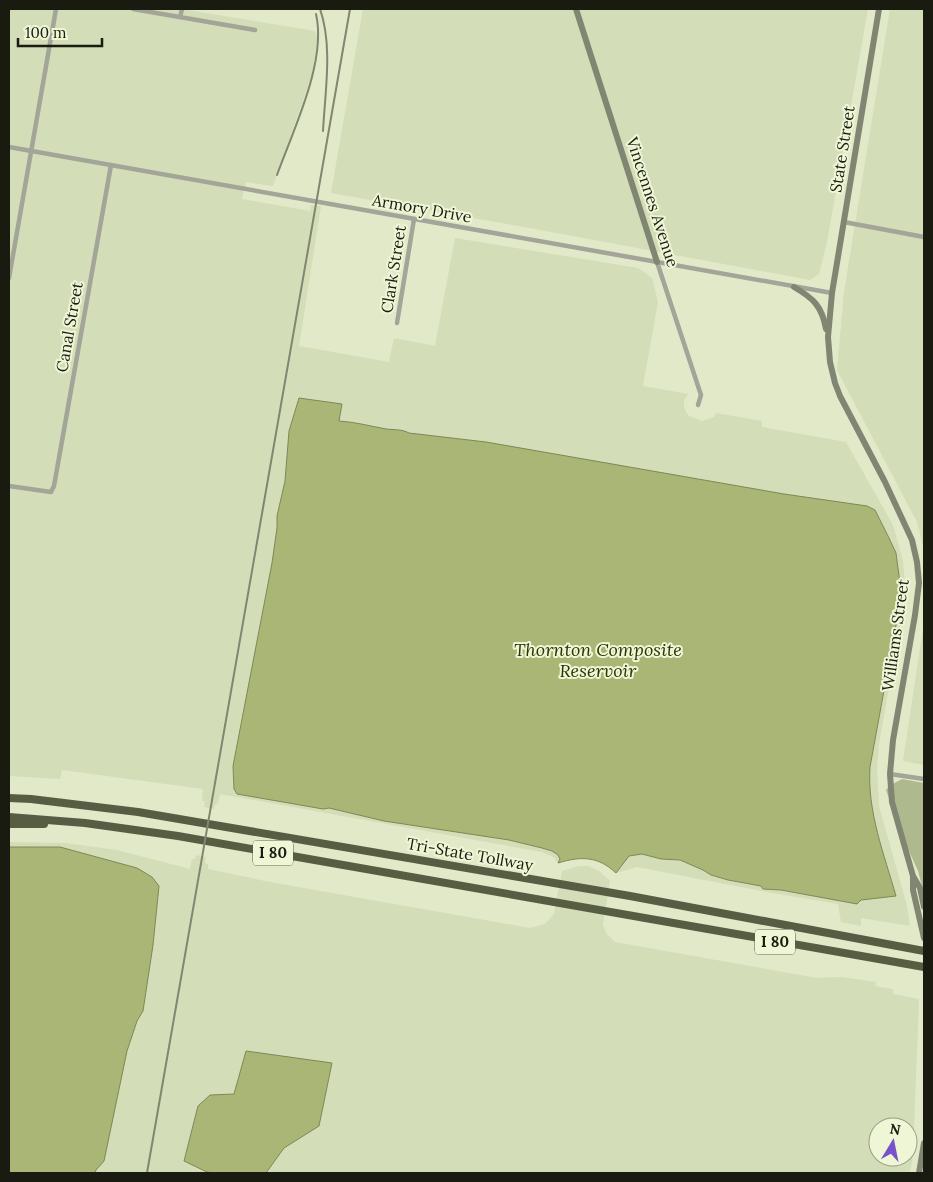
<svg xmlns="http://www.w3.org/2000/svg" width="933" height="1182" viewBox="0 0 933 1182" font-family="Lora,serif">
<rect width="100%" height="100%" fill="#e1e9c9"/>
<g fill="#d3ddb7" fill-rule="evenodd">
<polygon points="9,9 182,9 315,31 318,39 312,75 273,186 246,182 242,199 310,211 311,205 321,206 299,346 389,362 394,338 435,346 455,238 638,268 652,278 658,302 643,386 688,394 684,400 684,406 686,412 689,416 702,421 714,417 716,413 762,421 762,427 846,442 893,525 903,561 905,588 904,603 879,744 877,769 879,806 907,906 910,926 861,918 861,926 841,922 838,904 767,892 637,867 616,873 600,861 589,859 574,858 558,863 553,857 542,852 220,794 218,803 215,805 214,809 204,807 205,801 202,801 203,789 62,770 60,779 9,776"/>
<polygon points="363,9 868,9 827,242 819,274 810,280 524,227 331,193"/>
<polygon points="890,9 924,9 924,550 917,522 837,370 844,292"/>
<polygon points="924,622 924,765 903,761"/>
<path d="M9,842L66,843L117,850L190,869L192,859H195L196,855L206,857L205,863L208,864V869L270,882L530,928L545,924L554,914L562,871L579,866H588L599,871L610,881L603,924L606,933L615,942L817,978L842,977L876,982L875,986L893,989V994L919,999L913,1156L910,1173H9ZM878,1127H908V1157H878Z"/>
</g>
<polygon fill="#afb98e" points="902,779 924,783 924,893 918,871 905,842 886,790 889,786"/>
<g fill="#a9b675" stroke="#7e8857">
<path d="M299,398L342,404L339,421C355,422 370,426 386,429C394,430 402,429 409,433L486,442L784,494L867,506L875,510L889,538L896,553L900,583L898,614L870,767C867,811 884,854 896,896L861,900L857,904L781,890L763,889L761,886L728,880L711,875L703,870L680,860L661,859L642,854L629,856L616,873C598,856 581,856 558,863L560,859L558,855L552,851L542,848L509,840L384,821L329,808L323,809L237,794L234,789L233,766L272,563L277,528V516L285,481L289,431Z"/>
<polygon points="9,847 60,847 137,868 152,877 159,886 153,945 143,1011 137,1021 127,1051 104,1161 96,1170 95,1173 9,1173"/>
<polygon points="246,1051 332,1063 319,1126 284,1148 266,1173 213,1173 207,1172 184,1161 198,1106 210,1095 234,1094"/>
</g>
<g fill="none" stroke-linecap="round" stroke-linejoin="round">
<g stroke="#a2a598" stroke-width="4.5">
<polyline points="133,9 255,30"/>
<polyline points="180,17 182,9"/>
<polyline points="9,147 832,293"/>
<polyline points="844,222 924,237"/>
<polyline points="657,262 701,395 698,405"/>
<polyline points="9,278 56,9"/>
<polyline points="397,323 414,219"/>
<polyline points="9,486 51,492 54,486 111,165"/>
<polyline points="890,774 924,779"/>
</g>
<g stroke="#818673" stroke-width="6">
<polyline points="576,9 657,262"/>
<polyline points="879,9 832,293 828,337 830,362 835,383 840,396 885,482 912,540 917,562 919,583 915,615 893,740 890,774 892,802 913,876 920,888 924,907"/>
<path d="M794,287C813,298 822,306 826,329"/>
<polyline points="913,877 913,890 924,938"/>
<polyline points="919,1173 924,1143"/>
</g>
<g stroke="#575d42" stroke-width="8">
<polyline points="9,798 31,799 138,812 630,896 924,951"/>
<polyline points="9,817 85,823 178,836 924,967"/>
<polyline points="9,824 44,824"/>
</g>
<g stroke="#818670" stroke-width="2">
<path d="M320,9C333,46 325,92 323,131"/>
<path d="M277,175C293,130 327,62 316,14"/>
<polyline points="147,1173 350,9"/>
</g>
</g>
<g text-anchor="middle" stroke-width="4" stroke-linejoin="round" paint-order="stroke">
<g fill="#eef6d6" stroke="#595d4b" stroke-width="1">
<rect x="253" y="840.5" width="40" height="25" rx="4"/>
<rect x="755" y="929.5" width="40" height="25" rx="4"/>
</g>
<g font-size="15" font-weight="bold" fill="#191b10">
<text x="273" y="858">I 80</text>
<text x="775" y="947">I 80</text>
</g>
<g font-size="16" fill="#191b10" stroke="#eef6d6">
<text transform="translate(842 149) rotate(-81)" y="6">State Street</text>
<text transform="translate(653 202) rotate(72)" y="6">Vincennes Avenue</text>
<text transform="translate(422 208) rotate(10)" y="6">Armory Drive</text>
<text transform="translate(393 269) rotate(-81)" y="6">Clark Street</text>
<text transform="translate(69 327) rotate(-80)" y="6">Canal Street</text>
<text transform="translate(895 635) rotate(-82)" y="6">Williams Street</text>
<text transform="translate(470 854) rotate(10)" y="6">Tri-State Tollway</text>
</g>
<g font-size="18" font-style="italic" fill="#2e3501" stroke="#eef6d6">
<text x="598" y="656">Thornton Composite<tspan x="598" dy="21">Reservoir</tspan></text>
</g>
</g>
<rect width="933" height="1182" fill="none" stroke="#191b10" stroke-width="20"/>
<g transform="translate(893 1142) rotate(10)"><circle r="24" fill="#eef6d6" stroke="#999e87"/>
<path d="M0-4L9 19L0 12L-9 19Z" fill="#7852cb"/>
<text y="-8" font-size="14" font-weight="bold" text-anchor="middle" fill="#191b10">N</text>
</g>
<path d="M18 38v8h84v-8" fill="none" stroke="#191b10" stroke-width="2.5"/>
<text x="25" y="38" font-size="15" fill="#191b10" stroke="#eef6d6" stroke-width="4" paint-order="stroke">100 m</text>
</svg>
